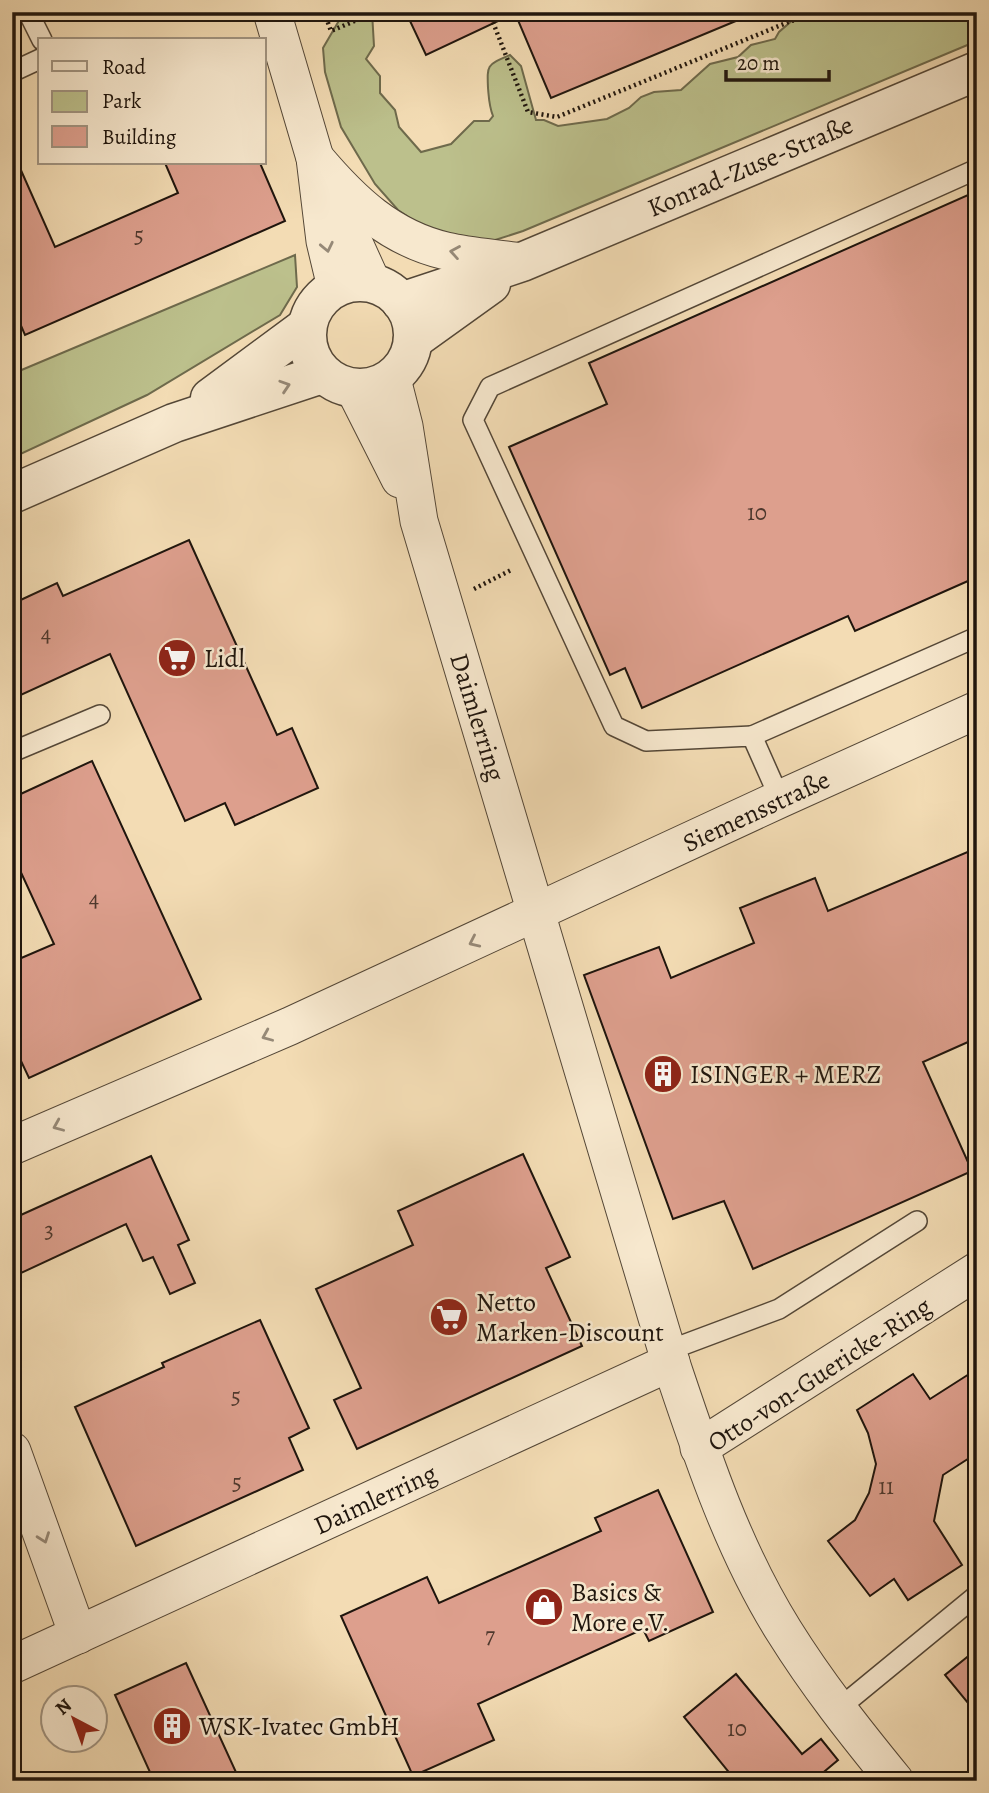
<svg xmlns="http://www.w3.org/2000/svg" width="989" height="1793" viewBox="0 0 989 1793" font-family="Alegreya,serif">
<rect width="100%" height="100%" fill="#f3dcb4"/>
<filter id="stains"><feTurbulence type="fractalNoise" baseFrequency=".00286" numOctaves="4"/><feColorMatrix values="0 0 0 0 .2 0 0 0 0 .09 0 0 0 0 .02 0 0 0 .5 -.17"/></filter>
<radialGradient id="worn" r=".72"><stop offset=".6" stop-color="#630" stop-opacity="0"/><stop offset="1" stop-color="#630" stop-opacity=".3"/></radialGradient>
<g fill="#bcc08c" stroke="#6e6a4c" stroke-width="2">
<path d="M344,12H372L374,46L366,59L380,76V93L395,110L399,127L421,152L451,144L474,121H489L493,116C489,106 489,99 488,88C487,64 487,65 510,55L521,66L536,120H544L558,126L607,119L629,108L641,97L654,92L681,90L710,64L738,57L751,45L775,39L779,32L802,12H977V41L523,231L492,241L428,230L398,210L375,184L341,127L325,72L323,48Z"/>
<polygon points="295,255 297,287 280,315 147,395 12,458 12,374"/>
</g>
<g fill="#dd9f8d" stroke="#1f150d" stroke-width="2">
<polygon points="429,12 755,12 755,13 551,98 515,13 426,55 410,21"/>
<polygon points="12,150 55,247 178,193 165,163 260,163 285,221 25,335 12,305"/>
<polygon points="977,191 977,577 855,631 848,616 642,708 625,668 610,675 509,447 607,404 589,363"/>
<polygon points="189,540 277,735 292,728 318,788 235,825 225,803 185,821 110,654 12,699 12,604 57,583 63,596"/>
<polygon points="92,761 201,999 29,1078 12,1042 12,962 54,944 12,853 12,798"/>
<polygon points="977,848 977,1038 923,1062 972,1171 753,1269 724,1201 673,1219 584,975 659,947 671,978 754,943 740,908 815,878 828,911"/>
<polygon points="523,1154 570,1257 546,1268 582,1346 357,1449 334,1400 361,1388 316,1289 413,1245 398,1211"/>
<polygon points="151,1156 189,1240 178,1245 195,1283 170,1294 153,1257 143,1261 126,1224 21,1273 12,1255 12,1219"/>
<polygon points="260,1320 309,1428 289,1438 303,1470 136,1546 75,1407 164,1367 162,1363"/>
<polygon points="977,1369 977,1453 943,1475 934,1521 962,1565 908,1600 894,1579 870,1596 828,1541 855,1520 869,1493 876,1464 868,1433 857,1410 913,1374 930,1399"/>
<polygon points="658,1490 713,1612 649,1641 643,1629 478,1704 494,1740 413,1776 341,1616 427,1577 439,1603 601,1531 595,1518"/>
<polygon points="977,1649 977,1714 945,1675"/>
<polygon points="186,1663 240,1781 154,1781 115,1695"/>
<polygon points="736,1674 802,1754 821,1739 838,1760 819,1776 824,1781 736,1781 684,1717"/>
</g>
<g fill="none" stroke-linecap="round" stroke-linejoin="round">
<g stroke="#544737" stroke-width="22">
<g id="service">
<polyline points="28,12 42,40"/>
<polyline points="12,72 40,59"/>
<polyline points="752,736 977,637"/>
<polyline points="12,752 100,715"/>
<polyline points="780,799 752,736 646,741 614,726 473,420 490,387 977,169"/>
<polyline points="667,1351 779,1309 917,1221"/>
<polyline points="837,1710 977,1595"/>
</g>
</g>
<g stroke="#544737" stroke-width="39">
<g id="minor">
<polyline points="272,12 315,158 325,241 336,287"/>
<path d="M315,158C352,202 390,238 446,251C471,257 497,258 522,262"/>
<polyline points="329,188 372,283"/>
<path d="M392,379L404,426L419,521L667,1351C699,1446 730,1545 784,1631C817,1684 855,1732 895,1781"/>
<polyline points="354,388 400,479"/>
<polyline points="12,1146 290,1026 780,799 977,710"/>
<polyline points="699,1448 977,1271"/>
<polyline points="12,1451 78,1635"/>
<polyline points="12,1665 671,1362"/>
</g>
</g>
<g stroke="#544737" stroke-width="41">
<g id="tertiary">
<circle cx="360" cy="335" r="53"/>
<polyline points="401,302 522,262 977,71"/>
<polyline points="413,340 491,284"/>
<polyline points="210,398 306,327"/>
<polyline points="12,494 174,423 322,374"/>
</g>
</g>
<g stroke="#1f150d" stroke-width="4.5" stroke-dasharray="2 3.5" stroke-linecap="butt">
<polyline points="324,12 331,31 376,12"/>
<polyline points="489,12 528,112 557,117 791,21 839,12"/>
<polyline points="474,589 513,569"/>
</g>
<use href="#service" stroke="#f7e8ce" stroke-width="19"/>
<use href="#minor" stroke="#f7e8ce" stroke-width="37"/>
<use href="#tertiary" stroke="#f7e8ce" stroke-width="38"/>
</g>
<defs><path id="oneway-chevron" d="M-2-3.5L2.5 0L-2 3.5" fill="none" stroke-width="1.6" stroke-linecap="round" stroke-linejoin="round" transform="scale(1.75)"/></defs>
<g stroke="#968977">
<use href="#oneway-chevron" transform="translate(327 247) rotate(78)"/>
<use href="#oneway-chevron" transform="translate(455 252) rotate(-170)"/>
<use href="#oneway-chevron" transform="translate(285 386) rotate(-18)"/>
<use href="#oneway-chevron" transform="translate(474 942) rotate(155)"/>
<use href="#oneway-chevron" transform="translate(267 1036) rotate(157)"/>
<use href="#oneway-chevron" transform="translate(58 1126) rotate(157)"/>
<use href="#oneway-chevron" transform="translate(44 1538) rotate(70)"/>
</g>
<defs>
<g id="supermarket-disc" transform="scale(2.0125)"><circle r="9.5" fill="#8f2418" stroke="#f7e8ce"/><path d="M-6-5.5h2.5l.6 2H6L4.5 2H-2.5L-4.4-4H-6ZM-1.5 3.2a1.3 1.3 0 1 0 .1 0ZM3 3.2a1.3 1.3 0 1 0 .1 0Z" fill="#fff"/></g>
<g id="building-disc" transform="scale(2.0125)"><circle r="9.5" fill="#8f2418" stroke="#f7e8ce"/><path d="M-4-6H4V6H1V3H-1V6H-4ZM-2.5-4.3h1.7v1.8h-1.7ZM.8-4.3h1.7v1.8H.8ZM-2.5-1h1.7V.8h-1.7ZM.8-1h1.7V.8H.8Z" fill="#fff"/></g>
<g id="shop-disc" transform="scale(2.0125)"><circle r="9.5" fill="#8f2418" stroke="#f7e8ce"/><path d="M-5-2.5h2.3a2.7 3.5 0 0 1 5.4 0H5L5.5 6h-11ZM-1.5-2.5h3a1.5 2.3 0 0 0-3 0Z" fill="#fff"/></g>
</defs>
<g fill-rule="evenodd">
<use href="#supermarket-disc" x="177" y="658"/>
<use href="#building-disc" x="663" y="1074"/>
<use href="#supermarket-disc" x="449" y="1317"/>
<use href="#shop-disc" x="544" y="1607"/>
<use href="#building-disc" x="172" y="1726"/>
</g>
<g text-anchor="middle" stroke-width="5" stroke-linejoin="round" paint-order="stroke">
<g font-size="23" fill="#4e382d">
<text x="139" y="243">5</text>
<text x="757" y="520">10</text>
<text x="46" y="641">4</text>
<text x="94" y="906">4</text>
<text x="49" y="1238">3</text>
<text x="236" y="1404">5</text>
<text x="237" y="1490">5</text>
<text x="886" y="1494">11</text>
<text x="490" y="1643">7</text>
<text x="737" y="1736">10</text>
</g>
<g font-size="26" fill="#1f150d" stroke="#f7e8ce">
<text transform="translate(750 166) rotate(-23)" y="9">Konrad-Zuse-Straße</text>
<text transform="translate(478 717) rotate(73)" y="9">Daimlerring</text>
<text transform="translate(756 811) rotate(-25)" y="9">Siemensstraße</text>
<text transform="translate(819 1374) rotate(-33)" y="9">Otto-von-Guericke-Ring</text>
<text transform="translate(375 1499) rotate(-25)" y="9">Daimlerring</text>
</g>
<g font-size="26" fill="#1f150d" stroke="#f7e8ce" text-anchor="start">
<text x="204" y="667">Lidl</text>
<text x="690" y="1083">ISINGER + MERZ</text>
<text x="476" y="1311">Netto<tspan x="476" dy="30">Marken-Discount</tspan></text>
<text x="571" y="1601">Basics &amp;<tspan x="571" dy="30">More e.V.</tspan></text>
<text x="199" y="1735">WSK-Ivatec GmbH</text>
</g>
</g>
<rect width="989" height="1793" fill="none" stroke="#f3dcb4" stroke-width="42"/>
<rect x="14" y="14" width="961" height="1765" fill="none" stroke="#1f150d" stroke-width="3.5"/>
<rect x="21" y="21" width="947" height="1751" fill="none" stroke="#1f150d" stroke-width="2"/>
<rect x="38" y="38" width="228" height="126" fill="#f7e8ce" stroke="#a19481" stroke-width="2"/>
<rect x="52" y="61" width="35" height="10" fill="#f7e8ce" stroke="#a19481" stroke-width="2"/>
<text x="102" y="74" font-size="21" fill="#1f150d">Road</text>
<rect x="52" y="91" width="35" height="21" fill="#bcc08c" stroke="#a19481" stroke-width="2"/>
<text x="102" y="108" font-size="21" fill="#1f150d">Park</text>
<rect x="52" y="126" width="35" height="21" fill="#dd9f8d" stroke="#a19481" stroke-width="2"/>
<text x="102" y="144" font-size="21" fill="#1f150d">Building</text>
<g transform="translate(74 1719) rotate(319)"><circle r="33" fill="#f7e8ce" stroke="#a19481" stroke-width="2"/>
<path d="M0-5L12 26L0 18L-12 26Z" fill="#8f2418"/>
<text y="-10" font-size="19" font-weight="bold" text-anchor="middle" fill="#1f150d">N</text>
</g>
<path d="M726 70v10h103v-10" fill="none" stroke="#1f150d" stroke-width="3.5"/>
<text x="737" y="70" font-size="21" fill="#1f150d" stroke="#f7e8ce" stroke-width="5" paint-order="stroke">20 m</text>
<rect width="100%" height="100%" filter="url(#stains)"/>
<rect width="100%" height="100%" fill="url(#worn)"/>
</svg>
